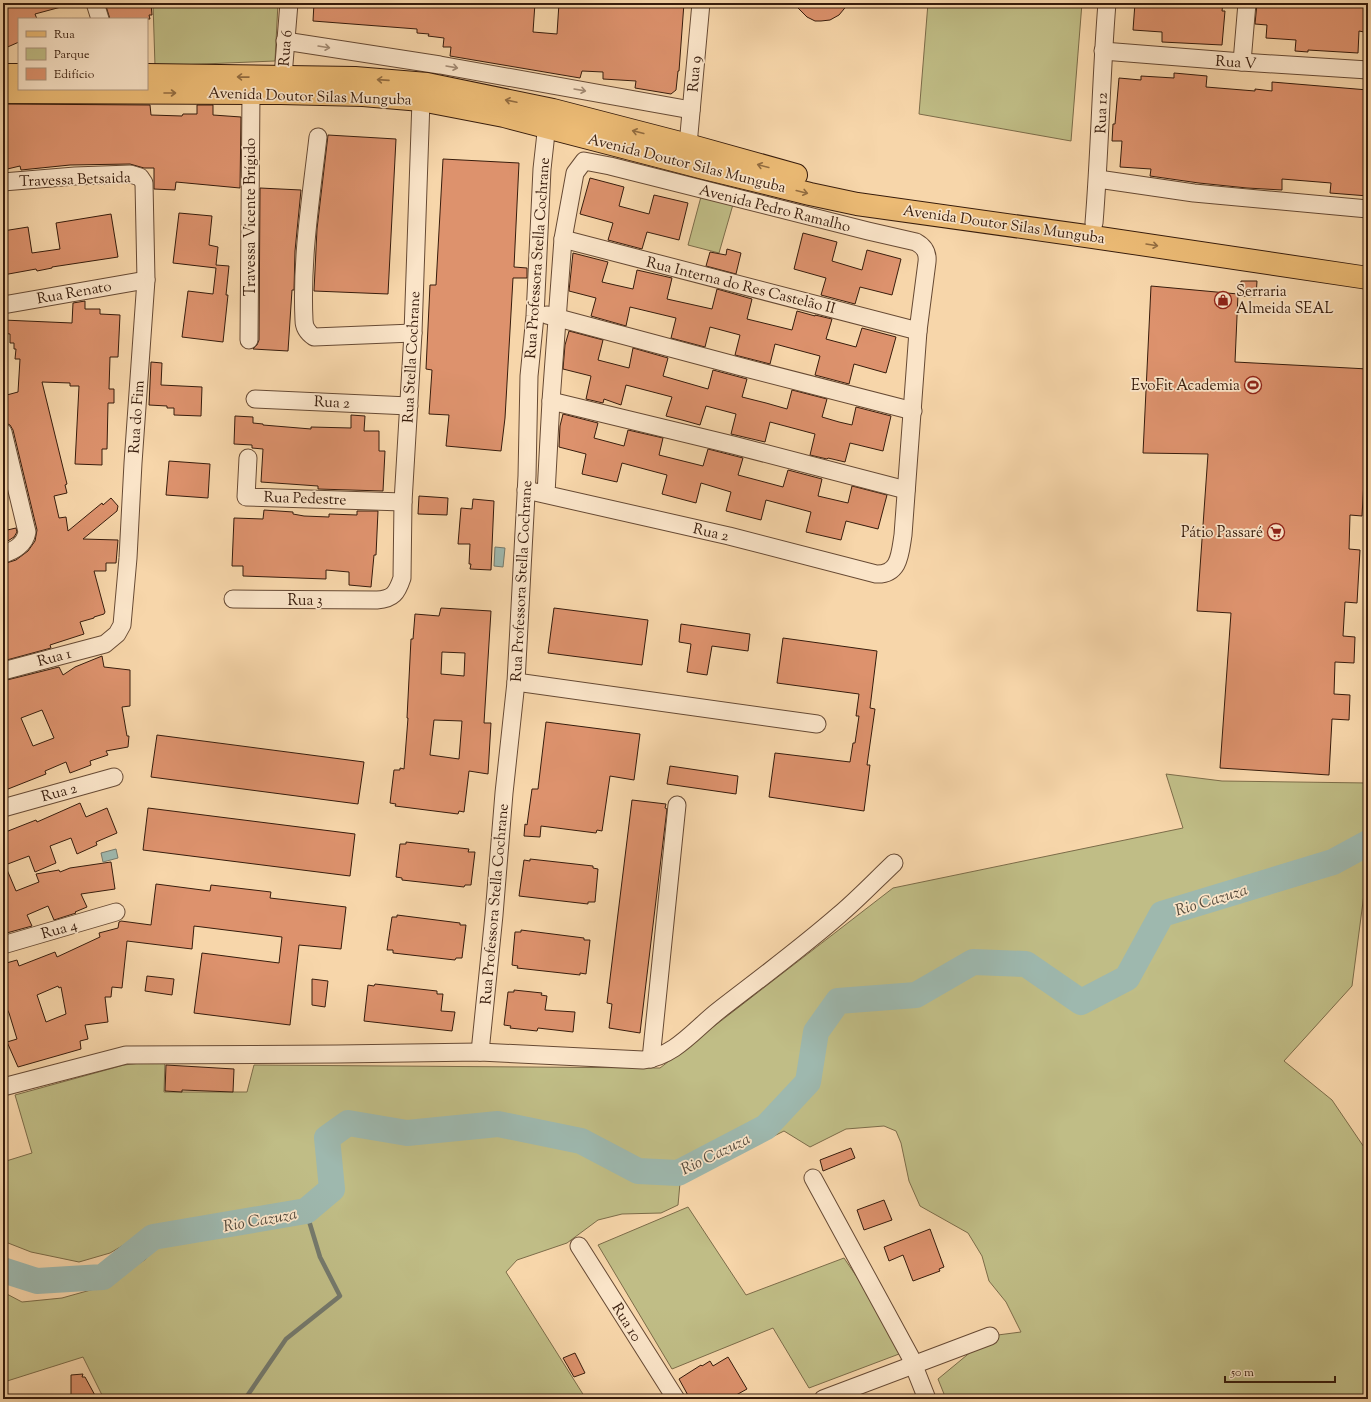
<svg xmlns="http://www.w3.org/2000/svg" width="1371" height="1402" viewBox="0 0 1371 1402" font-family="'Sorts Mill Goudy',serif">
<rect width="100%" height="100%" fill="#f7d6aa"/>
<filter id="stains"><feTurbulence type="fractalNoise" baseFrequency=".005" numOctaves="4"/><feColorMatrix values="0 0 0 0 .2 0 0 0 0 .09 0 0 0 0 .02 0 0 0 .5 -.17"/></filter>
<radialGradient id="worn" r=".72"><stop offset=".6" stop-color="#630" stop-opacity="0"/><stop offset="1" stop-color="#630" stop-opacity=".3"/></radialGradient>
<g fill="#c0bd86" stroke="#7c6c49">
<polygon points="153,3 278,3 275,61 155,66"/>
<polygon points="928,3 1082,3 1071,141 919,114"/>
<polygon points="702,193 734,201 719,253 688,245"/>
<polygon points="1166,774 1222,781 1368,783 1368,890 1364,894 1352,986 1284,1061 1332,1100 1368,1153 1368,1399 946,1399 938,1379 990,1336 1021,1332 1006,1302 989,1281 982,1256 968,1233 920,1206 909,1181 901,1143 896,1131 884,1126 846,1129 810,1147 784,1131 680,1183 678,1205 661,1213 622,1214 598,1220 567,1243 517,1260 506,1272 586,1399 104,1399 83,1357 4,1382 3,1292 22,1302 62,1298 105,1286 146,1259 146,1232 110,1253 79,1262 31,1252 3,1241 3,1162 32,1153 15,1095 124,1065 165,1060 164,1092 247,1092 254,1065 660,1068 893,888 1183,828"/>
<polygon points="688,1207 746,1295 844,1258 907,1351 809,1388 773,1328 672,1369 598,1245"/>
</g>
<g fill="#9eb8ae" stroke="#757a6d">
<polygon points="495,547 505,548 503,567 494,566"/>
<polygon points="116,849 118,858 103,862 101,853"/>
</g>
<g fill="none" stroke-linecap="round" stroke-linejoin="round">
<polyline stroke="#757a6d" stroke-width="4.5" points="245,1399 286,1339 340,1296 320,1257 306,1211"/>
<polyline stroke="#9eb8ae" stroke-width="26" points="3,1270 37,1281 103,1277 153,1237 306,1211 332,1189 327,1138 348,1123 407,1133 498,1124 581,1141 638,1171 678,1173 766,1127 808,1082 816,1032 838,1001 916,995 973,962 1026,964 1081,1002 1127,978 1162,914 1333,862 1368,843"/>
</g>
<g fill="#dd926d" stroke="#371c0c" fill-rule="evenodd">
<polygon points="3,3 61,3 61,7 35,14 37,19 19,19 19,42 3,49"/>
<polygon points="105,3 151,3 152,15 149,15 150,19 110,19"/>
<polygon points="314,3 535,3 533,32 557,34 559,3 684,3 679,71 678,71 676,90 671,94 635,88 636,81 603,79 603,72 582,71 580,78 450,56 451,47 443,47 444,38 428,36 429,34 417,33 417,29 313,21"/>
<polygon points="793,3 849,3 839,15 830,20 821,21 815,21 807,17"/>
<polygon points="1135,3 1223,3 1222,11 1225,11 1222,45 1162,42 1162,32 1133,30"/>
<polygon points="1257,3 1366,3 1364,32 1359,31 1358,53 1308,50 1308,52 1295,51 1296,40 1266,38 1267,25 1255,24"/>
<polygon points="1174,73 1207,76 1206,87 1255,91 1255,89 1272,91 1272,82 1368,90 1368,196 1330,193 1331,183 1282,179 1282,190 1247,188 1199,183 1150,176 1151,169 1120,167 1122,141 1112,141 1113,124 1115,124 1119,78 1141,80 1141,76 1174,78"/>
<polygon points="3,104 150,105 151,115 182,116 183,114 197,114 197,105 213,105 213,115 241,117 240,188 176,182 175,190 154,189 154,168 144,168 130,164 70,165 21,170 20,166 3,170"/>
<polygon points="328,135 396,139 388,294 314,291 317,229"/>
<polygon points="443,159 519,163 514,267 527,268 527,278 513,278 505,418 501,451 446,446 449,415 429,414 432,370 426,369 430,285 436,285"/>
<polygon points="590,178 624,187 619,206 649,214 654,195 688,203 679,240 647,232 642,249 608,240 613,223 580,214"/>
<polygon points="260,188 301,190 295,251 294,290 292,290 288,351 253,349 257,345 259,340"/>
<polygon points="179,213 212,216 209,245 218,247 216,265 229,266 226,295 228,295 223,342 182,337 188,291 213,294 216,268 173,263"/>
<polygon points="111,214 118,257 52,267 52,268 37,271 36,269 3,275 3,231 28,227 32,253 60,249 56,223"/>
<polygon points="803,233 837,242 832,261 862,270 867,250 901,259 892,295 860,287 855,304 821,295 826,278 794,269"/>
<polygon points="727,249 741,253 736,274 706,266 710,252 726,255"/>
<polygon points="573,253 608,262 602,282 615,285 633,289 637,270 672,278 667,299 712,309 717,289 752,299 747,319 792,330 797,311 815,316 815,315 832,319 826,339 856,347 862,328 896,337 886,373 854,364 849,384 815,375 820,356 775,344 770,364 735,355 740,335 710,327 705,347 671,338 676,318 630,307 626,326 591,316 596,298 569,291"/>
<polygon points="1241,281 1257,281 1256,297 1240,296"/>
<polygon points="1151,286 1238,294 1235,362 1368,369 1368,445 1366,445 1362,516 1350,515 1349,549 1360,550 1357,603 1345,602 1343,636 1355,637 1354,663 1335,662 1334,694 1350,695 1349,720 1332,719 1329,775 1220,768 1231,613 1197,611 1208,454 1143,453"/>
<polygon points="85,301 85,309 100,309 100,314 120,315 118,357 110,357 109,389 114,389 114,403 108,403 107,449 102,449 102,465 75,464 79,386 70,386 70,383 42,382 67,484 65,485 67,493 54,496 59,518 66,517 68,531 102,503 103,505 111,498 118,506 117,511 83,539 118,540 116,563 106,563 106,571 94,571 105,612 104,614 94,617 94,618 80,622 84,634 50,645 51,648 3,661 3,603 7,602 3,591 3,564 16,560 28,551 35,541 37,530 13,430 10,425 6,423 3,410 3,396 18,392 20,359 15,359 16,349 14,349 14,343 10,343 10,334 3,333 3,320 72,323 73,303"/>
<polygon points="569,331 603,340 598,360 629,368 633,348 668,358 663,376 708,389 713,370 747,379 742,397 766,403 787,409 792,390 827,399 822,417 839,422 852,425 856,407 891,416 883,451 850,443 845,462 828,458 827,459 810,455 815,434 770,422 765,442 731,434 736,414 706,406 700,425 682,420 666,416 672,397 626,385 621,405 604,399 603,403 586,399 591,376 563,369 565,345"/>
<polygon points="151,362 162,363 161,385 202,387 201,416 174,415 174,408 167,408 167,406 149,405"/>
<polygon points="563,414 598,423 594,438 624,446 628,430 663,438 659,455 703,466 708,449 743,458 738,475 783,487 788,470 822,479 818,496 848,503 852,486 887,495 878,529 846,521 841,540 806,532 811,512 766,500 761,520 726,511 731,492 701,483 696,503 662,494 667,475 622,463 617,482 582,474 586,454 559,447 560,426"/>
<polygon points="351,415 365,416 364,431 379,431 379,451 385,451 383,491 318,489 318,486 261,482 263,449 252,448 252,445 234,444 235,416 253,417 253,423 263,424 263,425 311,429 311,427 351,428"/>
<polygon points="169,461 210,464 208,498 166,495"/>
<polygon points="419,496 448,498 447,515 418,514"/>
<polygon points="473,499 494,501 491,570 470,569 471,564 469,564 470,544 458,544 461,508 472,509"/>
<polygon points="264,510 293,512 293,514 304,516 329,517 329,514 357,515 357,511 378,511 376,555 374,555 371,587 349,585 349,572 326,570 326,579 243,576 243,566 232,566 234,518 263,519"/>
<polygon points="16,528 17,532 14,537 3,544 3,531"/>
<path d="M441,608L491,611L484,723H491L488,774L469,771L464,812L459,811L458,814L395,806L396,804L390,803L394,770H400V768L404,769L408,718H407L411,639H413L415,614L439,616ZM442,652L465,653L464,676L441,674ZM434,720L462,721L459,759L430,755Z"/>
<polygon points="554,608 648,620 642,665 548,653"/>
<polygon points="681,624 750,634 748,651 712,646 707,675 687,672 691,644 679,642"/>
<polygon points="783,638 877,651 870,708 875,709 867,765 870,765 864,811 769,797 775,753 850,762 853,743 855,743 859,716 856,716 859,694 777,683"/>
<path d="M102,656L104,667L130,670V706L122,707L127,736H129L128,747L106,751L108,755L90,761L91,765L70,773L66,762L45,771L46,774L3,791V681L59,667L63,675L75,667ZM42,710L54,738L33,746L21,718Z"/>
<polygon points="546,722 640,734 634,780 610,776 602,831 597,830 596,833 541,826 540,837 524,836 525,824 527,825 532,789 538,789"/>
<polygon points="157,735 364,762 358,804 151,777"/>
<polygon points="670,766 738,776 736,794 667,784"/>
<polygon points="632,800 666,804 665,808 667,809 640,1033 609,1028 612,1004 607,1003"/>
<polygon points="80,803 86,817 107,808 117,833 96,842 97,845 77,854 71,838 50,846 56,863 35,872 29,856 5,865 16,891 39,882 36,874 59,870 60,872 70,868 111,862 115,889 81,894 87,907 75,912 76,913 54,920 48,906 27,915 32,926 3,934 3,833 36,820 37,822"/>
<polygon points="148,808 355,834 350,876 143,850"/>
<polygon points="406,842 469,849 468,852 475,852 471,885 465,885 464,887 438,884 402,880 402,878 396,877 400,844 406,844"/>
<polygon points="530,859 593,866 593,868 598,869 595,902 588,902 588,904 519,896 524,860 530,861"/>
<path d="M156,884L210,891L211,885L271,892L270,898L346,907L341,949L299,945L290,1025L194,1013L202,953L279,963L282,937L194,926L192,949L127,941L122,988L112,987L111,997H105L108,1022L85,1025L88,1039L80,1041L81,1049L18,1067L7,1042L17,1039L9,1013L7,1009H5L3,1001V964L17,960L19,966L55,952L57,957L100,937L99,933L118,928L119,922L121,921L151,925ZM58,986L59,988L61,987L66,1014L46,1022L37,995Z"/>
<polygon points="397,915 460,923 460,925 466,925 462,958 456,958 455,960 393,953 393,950 387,950 392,917 397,917"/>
<polygon points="521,930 584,938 584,940 590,940 586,974 580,973 580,975 517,968 518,966 512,965 515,932 521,932"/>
<polygon points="147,976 174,979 172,995 145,991"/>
<polygon points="312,979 328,981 325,1007 312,1005"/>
<polygon points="375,984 437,991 437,994 443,994 441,1011 455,1012 452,1031 364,1021 368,985 374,986"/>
<polygon points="514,990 542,993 541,995 547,996 545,1010 575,1012 573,1032 538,1028 537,1031 510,1028 511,1026 504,1025 508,992 514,992"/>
<polygon points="166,1065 234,1069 233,1092 182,1090 182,1092 165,1091"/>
<polygon points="851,1148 855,1158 823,1171 820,1160"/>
<polygon points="884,1200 892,1220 864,1230 857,1210"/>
<polygon points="930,1229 944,1267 939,1269 940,1271 913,1281 903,1255 889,1261 884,1247"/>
<polygon points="575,1353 585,1373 574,1377 563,1358"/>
<polygon points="728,1357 747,1389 729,1399 690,1399 679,1379 701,1365 702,1366 710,1361 713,1366"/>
<polygon points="83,1374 82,1377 85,1377 97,1399 71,1399 71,1375"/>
</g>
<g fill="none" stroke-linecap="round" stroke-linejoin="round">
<g stroke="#674a34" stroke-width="19">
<g id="street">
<polyline points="95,3 100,19"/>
<polyline points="285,41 440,65 691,110"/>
<polyline points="1103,51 1242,62 1368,70"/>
<polyline points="1242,62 1247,3"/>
<polyline points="282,88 289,3"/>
<path d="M318,137C311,198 301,259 304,320C304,327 308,333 314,337L413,333"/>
<polyline points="688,145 701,3"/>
<polyline points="1098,179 1194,193 1368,209"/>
<polyline points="3,182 75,176 130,174 140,177 144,183 146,280 133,463 128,558 122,625 117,634 105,644 3,671"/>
<path d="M1094,223C1100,150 1101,76 1107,3"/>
<polyline points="563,239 918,331"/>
<polyline points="3,305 146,280"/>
<polyline points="547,315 738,366 913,411"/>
<polyline points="249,340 251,93"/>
<polyline points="255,399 409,406"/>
<polyline points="551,401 733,445 906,490"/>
<path d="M3,432L27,532C25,544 14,551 3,554"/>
<polyline points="248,458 246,497 403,502"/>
<path d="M526,490L729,536L876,574C900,575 900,553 903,535L918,331L927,262C928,253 925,247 916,242L868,231L610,166L584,161L575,173L563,239L551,401L546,494"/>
<path d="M233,599L377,600C393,599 397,593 402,578L403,502L413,333L421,100"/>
<polyline points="516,682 817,724"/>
<polyline points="3,808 114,777"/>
<polyline points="3,945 116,912"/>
<polyline points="480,1052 494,915 504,793 516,682 527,476 529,376 535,316 542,169 548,115"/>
<polyline points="651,1059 677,805"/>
<path d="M3,1087L126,1055L337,1054L480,1052L643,1060C674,1057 695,1029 718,1011C758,980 800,949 839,915C858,899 876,880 894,863"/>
<polyline points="813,1178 910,1356 927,1399"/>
<polyline points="579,1246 676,1399"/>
<polyline points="823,1399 990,1336"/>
</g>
</g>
<g stroke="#371c0c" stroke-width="24">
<g id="primary">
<polyline points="3,75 19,75"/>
<polyline points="147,75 355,78 427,84 553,110 688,145 796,175"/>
<polyline points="3,92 281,93 363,95 421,100 504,116 704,168 810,194 857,204 1093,237 1368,278"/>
</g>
</g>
<use href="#street" stroke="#fae4c8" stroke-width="17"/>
<use href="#primary" stroke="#ecbb75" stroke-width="22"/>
</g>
<defs><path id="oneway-shaft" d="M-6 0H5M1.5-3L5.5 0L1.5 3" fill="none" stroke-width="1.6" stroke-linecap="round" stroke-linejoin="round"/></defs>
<g stroke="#a28a73">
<use href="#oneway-shaft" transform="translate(324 47) rotate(9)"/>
<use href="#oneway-shaft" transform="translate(452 67) rotate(10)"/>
<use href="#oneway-shaft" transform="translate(580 90) rotate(10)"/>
</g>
<g stroke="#926c40">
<use href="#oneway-shaft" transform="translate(243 77) rotate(-179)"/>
<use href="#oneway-shaft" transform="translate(383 80) rotate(-176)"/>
<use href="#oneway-shaft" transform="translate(170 93)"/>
<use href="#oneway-shaft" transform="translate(511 101) rotate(-168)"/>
<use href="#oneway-shaft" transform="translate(638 132) rotate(-166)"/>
<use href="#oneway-shaft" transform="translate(763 166) rotate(-165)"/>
<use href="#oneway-shaft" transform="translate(802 192) rotate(14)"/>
<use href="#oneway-shaft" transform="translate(1152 245) rotate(9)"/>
</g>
<defs>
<g id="shop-ring" transform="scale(0.9)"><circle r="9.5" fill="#fae4c8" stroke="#8f2418" stroke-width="1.5"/><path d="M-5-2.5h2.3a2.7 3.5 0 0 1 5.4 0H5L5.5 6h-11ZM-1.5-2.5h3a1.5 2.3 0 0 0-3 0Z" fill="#8f2418"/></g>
<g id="stadium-ring" transform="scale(0.9)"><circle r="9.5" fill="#fae4c8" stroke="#8f2418" stroke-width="1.5"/><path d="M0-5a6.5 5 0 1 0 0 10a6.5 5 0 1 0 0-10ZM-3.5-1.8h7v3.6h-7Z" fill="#8f2418"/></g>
<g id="supermarket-ring" transform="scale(0.9)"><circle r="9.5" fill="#fae4c8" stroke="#8f2418" stroke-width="1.5"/><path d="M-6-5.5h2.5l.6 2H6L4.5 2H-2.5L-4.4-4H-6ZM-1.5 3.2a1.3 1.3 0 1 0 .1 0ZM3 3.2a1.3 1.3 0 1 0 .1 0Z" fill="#8f2418"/></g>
</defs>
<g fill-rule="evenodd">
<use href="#shop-ring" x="1223" y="300"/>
<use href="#stadium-ring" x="1253" y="385"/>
<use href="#supermarket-ring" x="1276" y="532"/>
</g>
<g text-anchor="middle" stroke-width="3.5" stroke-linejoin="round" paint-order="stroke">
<g font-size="15" fill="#371c0c" stroke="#fae4c8">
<text transform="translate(285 48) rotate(-85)" y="5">Rua 6</text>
<text transform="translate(1236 62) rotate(4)" y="5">Rua V</text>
<text transform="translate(694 74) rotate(-85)" y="5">Rua 9</text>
<text transform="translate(310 96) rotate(2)" y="5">Avenida Doutor Silas Munguba</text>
<text transform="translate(1101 113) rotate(-88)" y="5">Rua 12</text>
<text transform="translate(687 163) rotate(14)" y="5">Avenida Doutor Silas Munguba</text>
<text transform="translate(75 179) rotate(-2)" y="5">Travessa Betsaida</text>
<text transform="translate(775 208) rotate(14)" y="5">Avenida Pedro Ramalho</text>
<text transform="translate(250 217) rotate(-90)" y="5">Travessa Vicente Brígido</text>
<text transform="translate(1004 224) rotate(8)" y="5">Avenida Doutor Silas Munguba</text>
<text transform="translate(537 258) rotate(-86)" y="5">Rua Professora Stella Cochrane</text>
<text transform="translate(741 285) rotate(14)" y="5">Rua Interna do Res Castelão II</text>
<text transform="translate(74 292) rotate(-10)" y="5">Rua Renato</text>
<text transform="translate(411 357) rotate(-87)" y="5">Rua Stella Cochrane</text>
<text transform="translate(332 402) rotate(3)" y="5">Rua 2</text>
<text transform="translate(136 417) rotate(-86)" y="5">Rua do Fim</text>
<text transform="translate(305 498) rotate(2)" y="5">Rua Pedestre</text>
<text transform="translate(711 532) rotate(13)" y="5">Rua 2</text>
<text transform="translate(521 581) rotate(-87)" y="5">Rua Professora Stella Cochrane</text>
<text x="305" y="605">Rua 3</text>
<text transform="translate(54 657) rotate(-15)" y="5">Rua 1</text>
<text transform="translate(59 792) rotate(-15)" y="5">Rua 2</text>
<text transform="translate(494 904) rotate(-85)" y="5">Rua Professora Stella Cochrane</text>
<text transform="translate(59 929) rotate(-16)" y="5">Rua 4</text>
<text transform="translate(627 1322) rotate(58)" y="5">Rua 10</text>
</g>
<g font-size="15" fill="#371c0c" stroke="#fae4c8" text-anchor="end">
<text x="1236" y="296" text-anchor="start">Serraria<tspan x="1236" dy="17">Almeida SEAL</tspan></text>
<text x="1240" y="390">EvoFit Academia</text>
<text x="1263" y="537">Pátio Passaré</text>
</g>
<g font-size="16" font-style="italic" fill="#564b3d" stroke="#fae4c8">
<text transform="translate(1211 899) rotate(-17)" y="6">Rio Cazuza</text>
<text transform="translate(715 1153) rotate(-26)" y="6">Rio Cazuza</text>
<text transform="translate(260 1219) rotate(-10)" y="6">Rio Cazuza</text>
</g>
</g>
<rect width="1371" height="1402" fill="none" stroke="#f7d6aa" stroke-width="16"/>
<rect x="4" y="4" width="1363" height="1394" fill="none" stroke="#371c0c" stroke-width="2"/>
<rect x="8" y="8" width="1355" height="1386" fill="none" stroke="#371c0c"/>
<rect x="18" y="18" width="130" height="72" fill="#fae4c8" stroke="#ac947d"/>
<rect x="26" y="31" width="20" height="6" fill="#ecbb75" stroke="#ac947d"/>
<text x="54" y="38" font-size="12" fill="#371c0c">Rua</text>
<rect x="26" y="48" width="20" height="12" fill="#c0bd86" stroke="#ac947d"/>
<text x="54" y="58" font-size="12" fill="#371c0c">Parque</text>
<rect x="26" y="68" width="20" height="12" fill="#dd926d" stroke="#ac947d"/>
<text x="54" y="78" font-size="12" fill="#371c0c">Edifício</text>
<path d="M1225 1376v6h110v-6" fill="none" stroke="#371c0c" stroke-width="2"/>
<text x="1231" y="1376" font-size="12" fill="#371c0c" stroke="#fae4c8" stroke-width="3" paint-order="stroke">50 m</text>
<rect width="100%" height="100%" filter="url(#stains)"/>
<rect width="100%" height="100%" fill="url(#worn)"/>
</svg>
